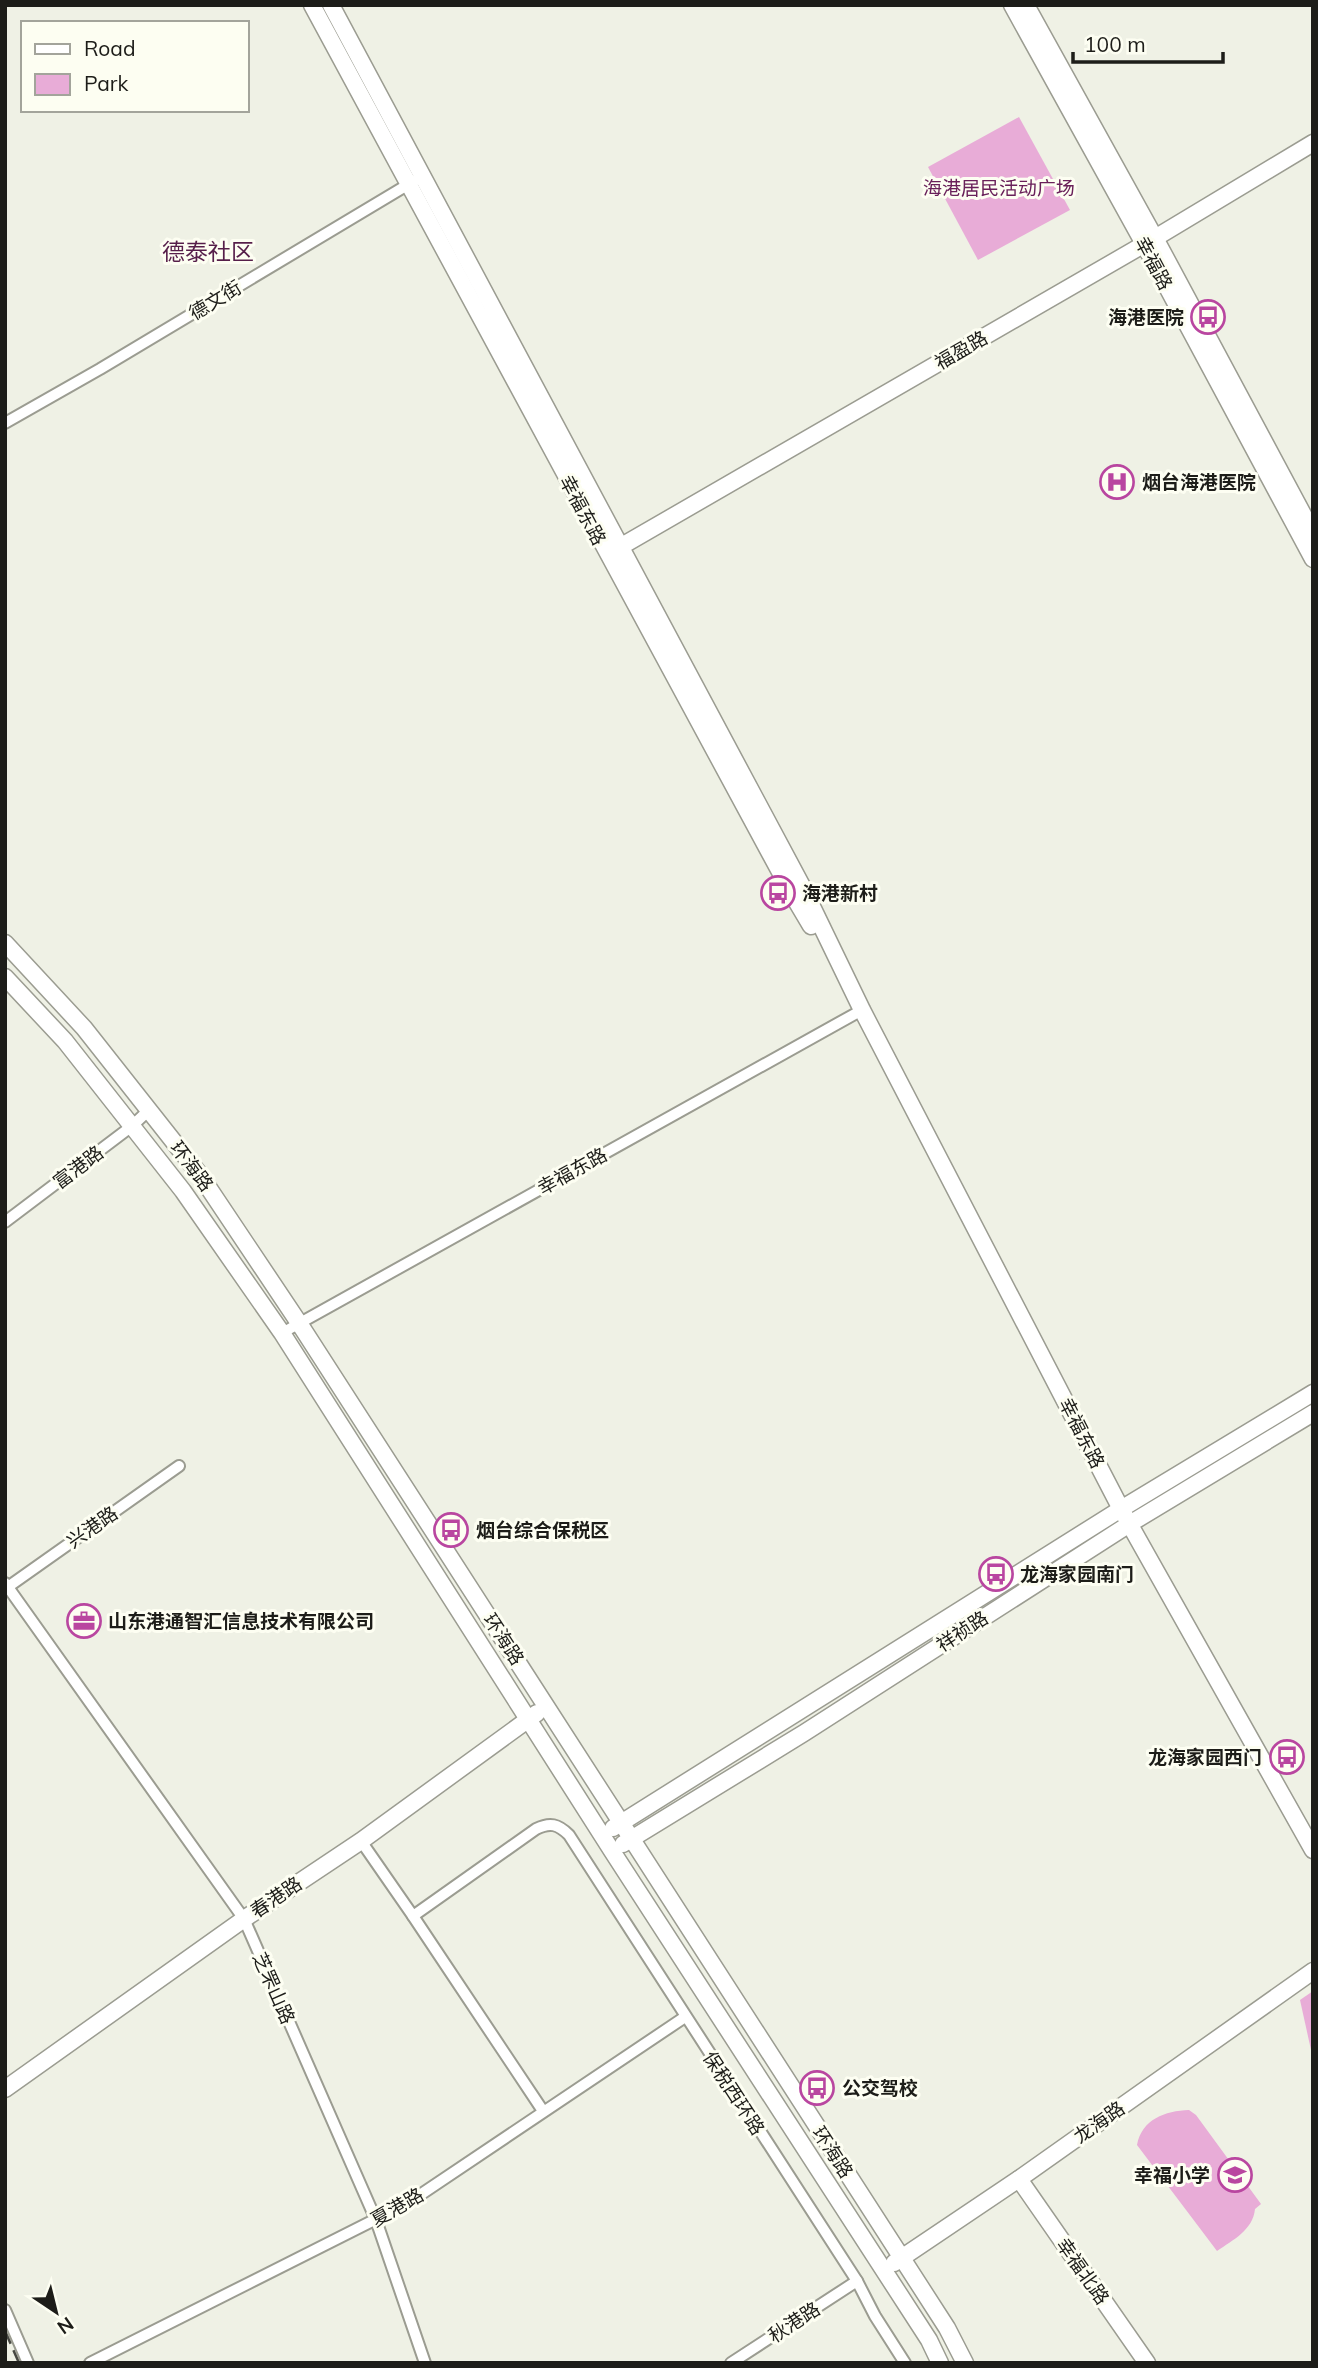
<svg xmlns="http://www.w3.org/2000/svg" width="1318" height="2368" viewBox="0 0 1318 2368" font-family="Mulish,'Noto Sans SC',sans-serif">
<rect width="100%" height="100%" fill="#eff1e5"/>
<g fill="#e8acd7">
<polygon points="1019,117 1070,210 978,260 928,167"/>
<polygon points="1313,1991 1313,2059 1300,2000"/>
<path d="M1189,2110L1196,2115L1261,2204L1255,2209C1253,2230 1233,2240 1217,2251L1137,2145C1142,2119 1165,2111 1189,2110Z"/>
</g>
<g fill="none" stroke-linecap="round" stroke-linejoin="round">
<g stroke="#9b9c91" stroke-width="14">
<g id="street">
<polyline points="5,423 100,369 414,181"/>
<polyline points="5,1222 132,1126 149,1110"/>
<polyline points="282,1333 862,1010"/>
<polyline points="5,1583 244,1919 376,2220 425,2363"/>
<polyline points="5,1589 179,1466"/>
<path d="M361,1841L413,1916L536,1829C550,1822 558,1824 569,1835L857,2281L875,2316L905,2363"/>
<polyline points="413,1916 543,2111"/>
<polyline points="5,2310 28,2363"/>
<polyline points="90,2363 408,2203 685,2017"/>
<polyline points="731,2363 857,2281"/>
</g>
</g>
<g stroke="#9b9c91" stroke-width="19">
<g id="secondary">
<polyline points="312,5 792,894 811,926"/>
<polyline points="331,5 803,888 862,1010 1121,1509 1313,1850"/>
<polyline points="1012,5 1144,244 1313,559"/>
<polyline points="1026,5 1155,238 1313,533"/>
<polyline points="613,551 1155,238 1313,143"/>
<polyline points="5,943 84,1028 200,1175 299,1323 947,2328 965,2363"/>
<polyline points="5,977 65,1041 183,1191 282,1333 612,1851 929,2340 940,2363"/>
<polyline points="613,1828 1121,1509 1313,1393"/>
<polyline points="623,1844 804,1733 1131,1523 1313,1413"/>
<polyline points="5,2089 244,1919 361,1841 537,1713"/>
<polyline points="1019,2179 1147,2363"/>
<polyline points="894,2263 1019,2179 1313,1971"/>
</g>
</g>
<use href="#street" stroke="#fff" stroke-width="10"/>
<use href="#secondary" stroke="#fff" stroke-width="16"/>
<polyline stroke="#474842" stroke-width="2.5" stroke-dasharray="14 7" stroke-linecap="butt" points="5,2331 19,2363"/>
</g>
<defs>
<g id="bus-ring" transform="scale(1.75)"><circle r="9.5" fill="#fdfef2" stroke="#b946a0" stroke-width="1.5"/><path d="M-5-6H5V4H4V6H2V4H-2V6H-4V4H-5ZM-3.5-4V0h7V-4ZM-3.5 1.2v1.5H-2V1.2ZM2 1.2v1.5H3.5V1.2Z" fill="#b946a0"/></g>
<g id="hospital-ring" transform="scale(1.75)"><circle r="9.5" fill="#fdfef2" stroke="#b946a0" stroke-width="1.5"/><path d="M-5-5h3v3.5h4V-5h3V5h-3V1.5h-4V5h-3Z" fill="#b946a0"/></g>
<g id="office-ring" transform="scale(1.75)"><circle r="9.5" fill="#fdfef2" stroke="#b946a0" stroke-width="1.5"/><path d="M-6-3h4V-5.5h4V-3h4V5H-6ZM-1-4.5V-3h2v-1.5ZM-6 0V1H6V0Z" fill="#b946a0"/></g>
<g id="school-ring" transform="scale(1.75)"><circle r="9.5" fill="#fdfef2" stroke="#b946a0" stroke-width="1.5"/><path d="M0-5L7-2L0 1L-7-2ZM-4 1L0 2.5L4 1V4Q0 6-4 4Z" fill="#b946a0"/></g>
</defs>
<g fill-rule="evenodd">
<use href="#bus-ring" x="1208" y="317"/>
<use href="#hospital-ring" x="1117" y="482"/>
<use href="#bus-ring" x="778" y="893"/>
<use href="#bus-ring" x="451" y="1530"/>
<use href="#bus-ring" x="996" y="1574"/>
<use href="#office-ring" x="84" y="1621"/>
<use href="#bus-ring" x="1287" y="1757"/>
<use href="#bus-ring" x="817" y="2088"/>
<use href="#school-ring" x="1235" y="2175"/>
</g>
<g text-anchor="middle" stroke-width="6" stroke-linejoin="round" paint-order="stroke">
<g font-size="19" fill="#69205a" stroke="#fdfef2">
<text x="999" y="195">海港居民活动广场</text>
</g>
<g font-size="19" fill="#1d1d19" stroke="#fdfef2">
<text transform="translate(1154 263) rotate(62)" y="7">幸福路</text>
<text transform="translate(215 300) rotate(-31)" y="7">德文街</text>
<text transform="translate(961 350) rotate(-30)" y="7">福盈路</text>
<text transform="translate(583 510) rotate(62)" y="7">幸福东路</text>
<text transform="translate(192 1166) rotate(53)" y="7">环海路</text>
<text transform="translate(78 1167) rotate(-37)" y="7">富港路</text>
<text transform="translate(572 1171) rotate(-29)" y="7">幸福东路</text>
<text transform="translate(1082 1433) rotate(63)" y="7">幸福东路</text>
<text transform="translate(92 1527) rotate(-35)" y="7">兴港路</text>
<text transform="translate(962 1631) rotate(-33)" y="7">祥祯路</text>
<text transform="translate(504 1639) rotate(57)" y="7">环海路</text>
<text transform="translate(276 1897) rotate(-34)" y="7">春港路</text>
<text transform="translate(274 1988) rotate(66)" y="7">芝罘山路</text>
<text transform="translate(734 2093) rotate(57)" y="7">保税西环路</text>
<text transform="translate(1099 2122) rotate(-35)" y="7">龙海路</text>
<text transform="translate(833 2152) rotate(57)" y="7">环海路</text>
<text transform="translate(397 2207) rotate(-30)" y="7">夏港路</text>
<text transform="translate(1083 2271) rotate(55)" y="7">幸福北路</text>
<text transform="translate(794 2322) rotate(-33)" y="7">秋港路</text>
</g>
<g font-size="19" font-weight="bold" fill="#1d1d19" stroke="#fdfef2" text-anchor="start">
<text x="1184" y="324" text-anchor="end">海港医院</text>
<text x="1142" y="489">烟台海港医院</text>
<text x="802" y="900">海港新村</text>
<text x="476" y="1537">烟台综合保税区</text>
<text x="1020" y="1581">龙海家园南门</text>
<text x="108" y="1628">山东港通智汇信息技术有限公司</text>
<text x="1262" y="1764" text-anchor="end">龙海家园西门</text>
<text x="842" y="2095">公交驾校</text>
<text x="1210" y="2182" text-anchor="end">幸福小学</text>
</g>
<g font-size="23" fill="#561e4a" stroke="#fdfef2">
<text x="208" y="260">德泰社区</text>
</g>
</g>
<rect width="1318" height="2368" fill="none" stroke="#1d1d19" stroke-width="14"/>
<rect x="21" y="21" width="228" height="91" fill="#fdfef2" stroke="#a3a49b" stroke-width="2"/>
<rect x="35" y="44" width="35" height="10" fill="#ffffff" stroke="#a3a49b" stroke-width="2"/>
<text x="84" y="56" font-size="21" fill="#1d1d19">Road</text>
<rect x="35" y="74" width="35" height="21" fill="#e8acd7" stroke="#a3a49b" stroke-width="2"/>
<text x="84" y="91" font-size="21" fill="#1d1d19">Park</text>
<g transform="translate(56 2312) rotate(145)" stroke="#fdfef2" stroke-width="5" paint-order="stroke">
<path d="M0-5L12 26L0 18L-12 26Z" fill="#1d1d19"/>
<text y="-10" font-size="19" font-weight="bold" text-anchor="middle" fill="#1d1d19">N</text>
</g>
<path d="M1073 52v10h150v-10" fill="none" stroke="#1d1d19" stroke-width="3.5"/>
<text x="1084" y="52" font-size="21" fill="#1d1d19" stroke="#fdfef2" stroke-width="5" paint-order="stroke">100 m</text>
</svg>
